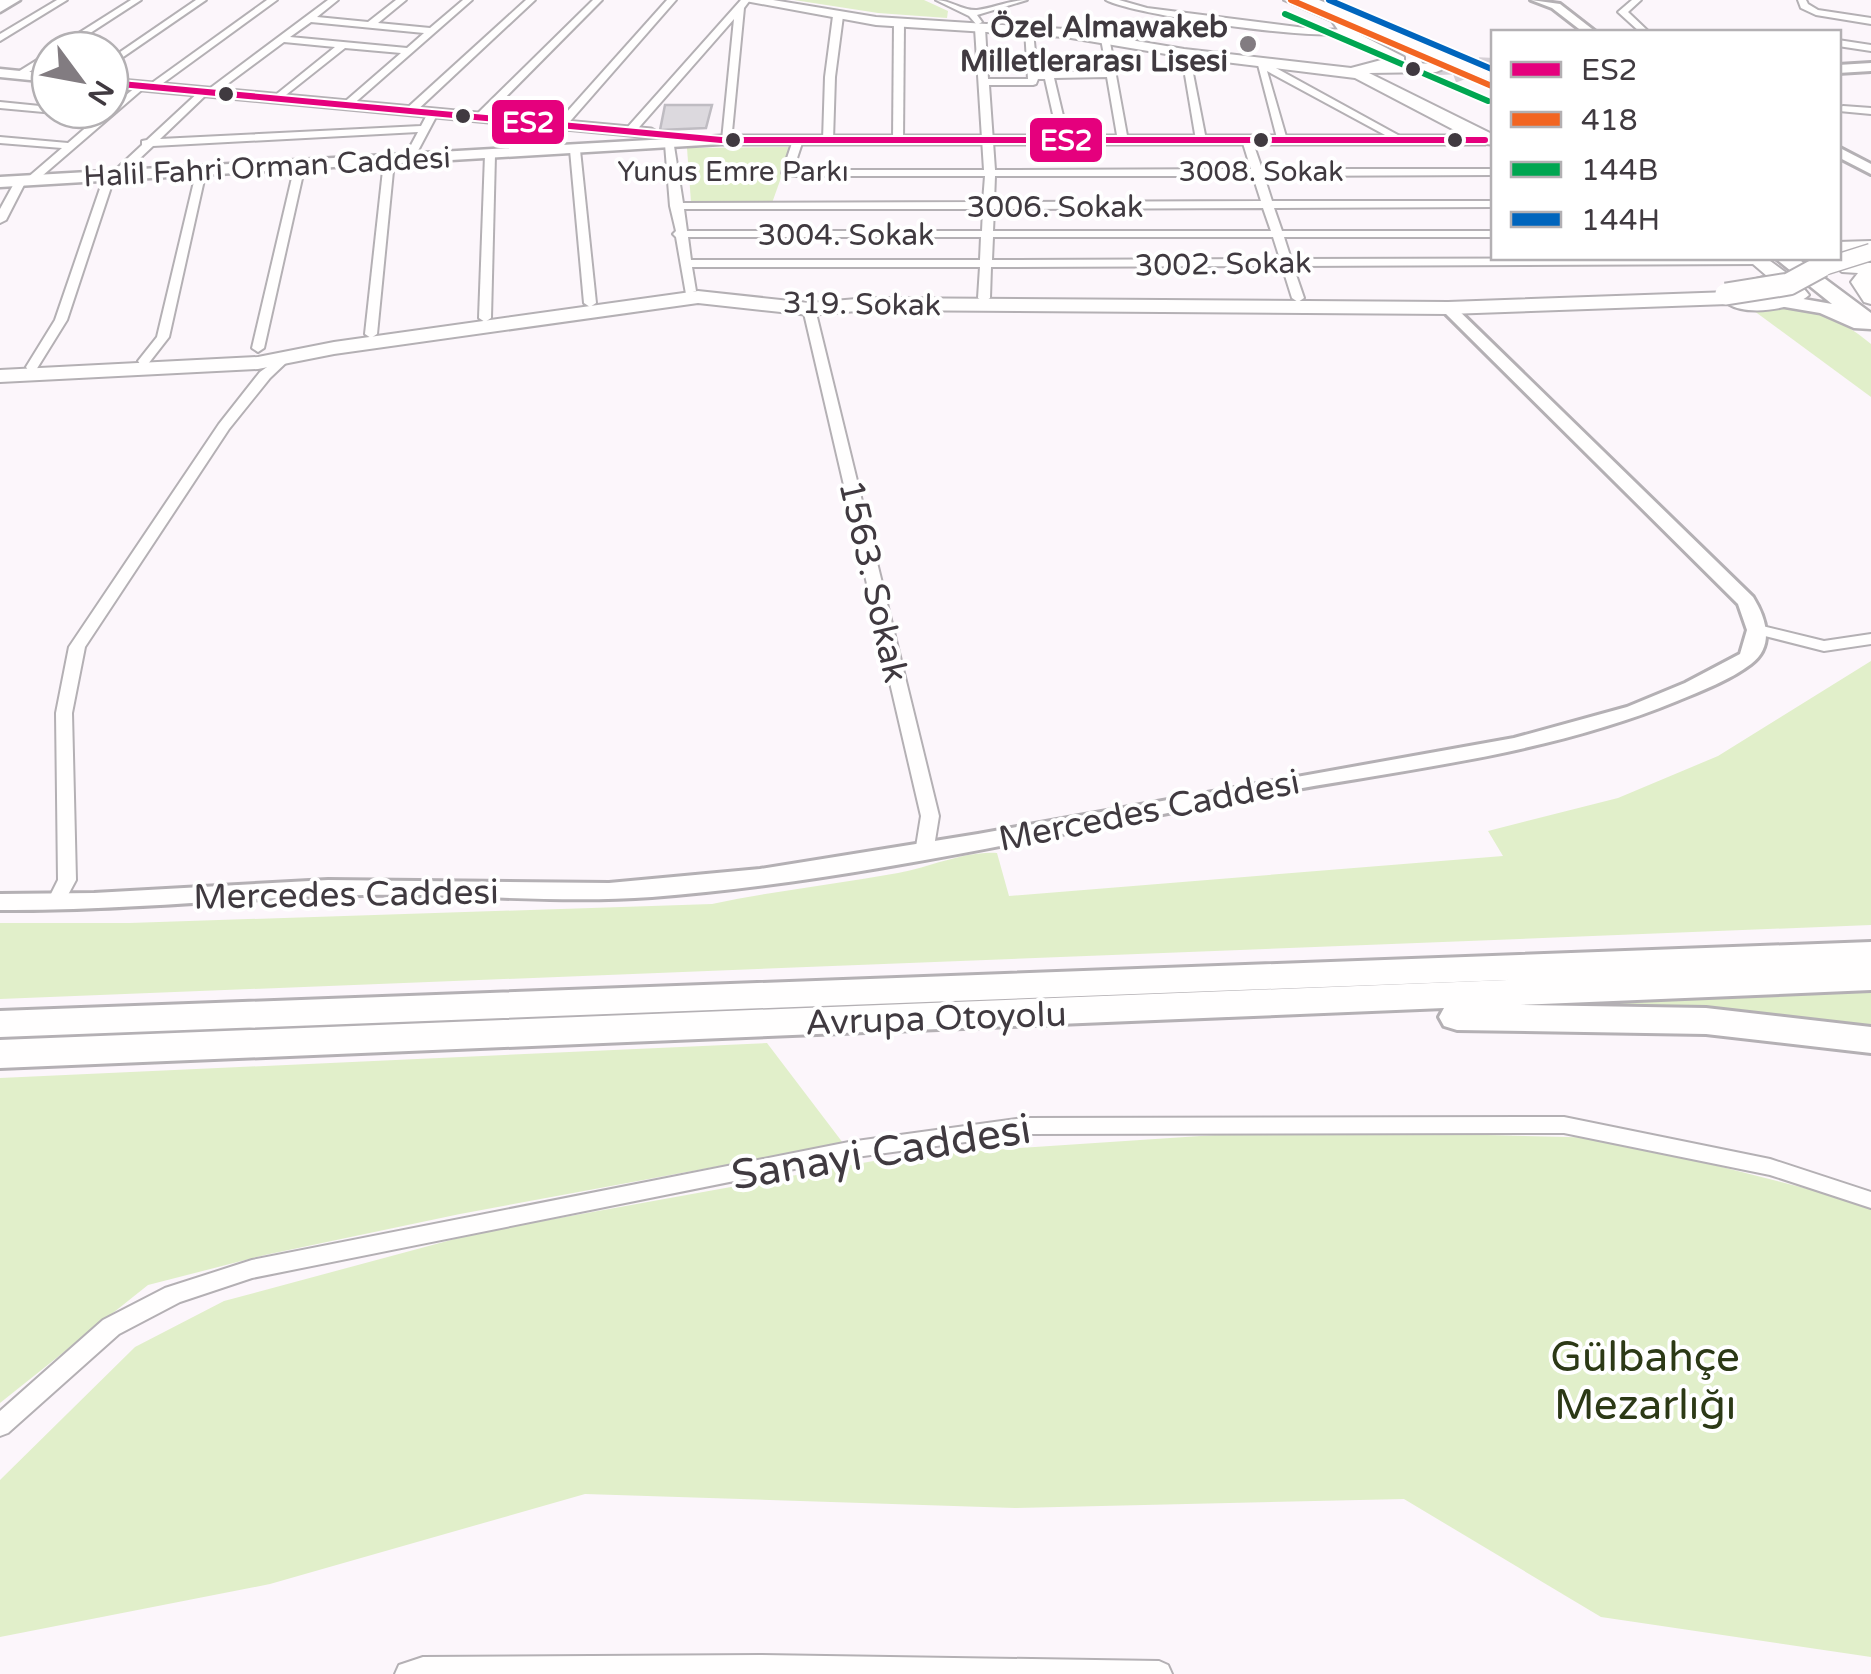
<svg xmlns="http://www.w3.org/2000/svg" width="1871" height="1674" viewBox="0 0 1871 1674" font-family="'Varela Round',sans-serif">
<rect width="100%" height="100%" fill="#fcf6fb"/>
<g fill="#e1efca">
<polygon points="794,0 924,0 948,11 947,18 878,13"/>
<polygon points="792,147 772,203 691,202 687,148"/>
<path d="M1746,305C1801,305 1827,308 1871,344V397Z"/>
<path d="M1871,661V925L0,999V923H129L712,904C774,891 836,884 898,873C931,867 964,851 997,853L1009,896L1503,856L1488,831L1618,798L1718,756Z"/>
<polygon points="1871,992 1871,1030 1726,1010 1597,1008 1595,1004"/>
<polygon points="767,1043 843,1143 460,1214 265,1255 148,1285 0,1403 0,1078"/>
<polygon points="1291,1130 1608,1138 1871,1205 1871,1657 1601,1617 1404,1499 1015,1508 585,1494 270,1584 0,1637 0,1480 135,1347 224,1301 477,1233 901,1156"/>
</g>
<polygon fill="#dcd9de" stroke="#bfbcc2" stroke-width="2.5" points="665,105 712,105 706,128 660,130"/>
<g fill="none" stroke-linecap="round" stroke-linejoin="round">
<g stroke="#d6d0d6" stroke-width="16" stroke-dasharray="16 8" stroke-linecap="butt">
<polyline points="1436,67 1475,66"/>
<polyline points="1808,258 1871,262"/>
</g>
<polyline stroke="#d6d0d6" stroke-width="18" stroke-dasharray="18 9" stroke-linecap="butt" points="1453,74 1475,66 1494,67"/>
<g stroke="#b4b0b4" stroke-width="4">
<g id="minor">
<polygon points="57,0 67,0 0,41 0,34"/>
<polygon points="131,0 141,0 64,50 52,50"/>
<polygon points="196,0 206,0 110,66 110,59"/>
<polygon points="267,0 277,0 155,89 149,89 149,85"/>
<path d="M328,0H338L317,17L368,22L396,0H406L378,23L430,28L463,0H472L350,107L341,105L401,53L345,48L277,102L273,101V97L335,47L284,42L214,94H207L160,139L421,126L429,111H437L438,113L412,162L403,160L418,132L153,146L120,177L114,178L67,320L36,370H28L26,367L55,320L105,174L112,173L142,145V141L147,140L202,89H209ZM311,22L424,33L407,48L290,37Z"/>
<polygon points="526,0 535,0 414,113 406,113 406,109"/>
<polygon points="593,0 602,0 484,119 476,119 476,115"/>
<polygon points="667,0 676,0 565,127 557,127 557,123"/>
<polygon points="741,0 750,0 744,8 731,142 722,140 734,19 634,133 626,133 626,129"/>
<path d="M936,0C950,0 963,11 977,10C994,8 1009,0 1027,0L977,15L982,22L977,25L969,16Z"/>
<path d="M1106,0H1119L1147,8L1321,30L1346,29L1351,32C1325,43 1133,15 1106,0Z"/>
<polygon points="1632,0 1641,0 1628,12 1649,32 1640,32 1618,12"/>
<polygon points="1798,0 1806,0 1808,4 1818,10 1871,18 1871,24 1816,15 1801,8"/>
<polygon points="838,13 843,16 835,77 833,140 828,143 823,140 825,77 833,16"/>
<polygon points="899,20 904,23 903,140 898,143 893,140 894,23"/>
<path d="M980,25L985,28L988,79H1028L1025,29L1033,31L1037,73L1107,71L1101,39L1109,37L1128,141L1123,144L1118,141L1107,77L1054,78L1069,141L1064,144L1059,141L1045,79H1038L1036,84L1033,85H989L995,170L1251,169L1242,140L1247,137L1252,140L1262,169H1494V175L1264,176L1272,201H1494V207L1274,208L1282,231H1494V237H1284L1291,259L1760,258L1766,261L1760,264L1293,266L1304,298L1298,302L1292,298L1282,266L991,267L990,298L984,302L978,298L980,267H692L696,291L686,294L676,237L673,234L676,231L670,206L665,144L674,146L683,203L983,202L985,176H787L782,173L793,140L798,137L803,140L793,170H984L975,28ZM995,176H1253L1261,201L994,202ZM1263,208L1271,231H993L994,209ZM684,209H983L982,231H687ZM688,237H981L980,260H691ZM993,237H1273L1280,259L992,260Z"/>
<polygon points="1838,40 1871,45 1871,51 1838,46"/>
<polygon points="1181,51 1189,53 1206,140 1201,143 1196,140"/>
<polygon points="50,52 50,59 21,77 13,75"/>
<polygon points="1257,61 1263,61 1407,140 1398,142 1267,71 1287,140 1278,142"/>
<polygon points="141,83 146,86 144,88 35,182 26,181 6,220 0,223 0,209 17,178 26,179 62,148 0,143 0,137 68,143 98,117 0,108 0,102 50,107 50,110 105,112"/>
<polygon points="1843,106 1871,108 1871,114 1839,111 1838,108"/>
<polygon points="575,147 580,150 596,303 590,307 584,303 570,150"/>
<polygon points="490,152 495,155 491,318 485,322 479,318 485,155"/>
<polygon points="389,158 394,161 377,334 371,338 365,334 384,161"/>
<polygon points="300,162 305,165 264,348 258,352 252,348 295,165"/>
<polygon points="197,169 206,171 169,337 148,364 140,364 138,361 157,337"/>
<polygon points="809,305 815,309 939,816 933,853 924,859 915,853 921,816 803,309"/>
<polygon points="284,355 290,359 270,378 229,429 85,647 72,713 76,880 62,906 50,906 47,902 58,880 56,713 69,647 219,424 260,372"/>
<polygon points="1758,625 1824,641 1871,634 1871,644 1824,651 1753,633 1750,630 1753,627"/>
<polygon points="1564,1117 1770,1159 1871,1192 1871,1208 1770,1175 1564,1133 1024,1134 849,1158 252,1278 180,1302 119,1334 8,1433 0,1436 0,1411 103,1320 165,1288 252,1260 849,1142 1024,1118"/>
<polygon points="760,1655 1159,1661 1168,1665 1172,1674 395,1674 399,1665 423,1657"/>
</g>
</g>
<g stroke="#b4b0b4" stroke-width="6">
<g id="tertiary">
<polygon points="1531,0 1560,4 1596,32 1583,32 1552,8"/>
<polygon points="1871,63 1871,71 1838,73 1838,65"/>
<polygon points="1838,147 1871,164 1871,174 1838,157"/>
<path d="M1448,303L1453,305L1753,597C1766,618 1775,646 1751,664C1730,680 1701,691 1677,701C1546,755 1406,769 1268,794C1064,831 859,881 652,897C556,904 460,893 363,895C242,897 121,911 0,910V894L94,893L328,880L609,883L760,869L978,834L1514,738L1627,707L1685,683L1740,654L1747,630L1738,604L1443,311L1440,308Z"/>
</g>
</g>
<g stroke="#b4b0b4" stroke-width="5">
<g id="secondary">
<polygon points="5,0 20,0 0,12 0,3"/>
<polygon points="0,69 50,74 50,82 0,77"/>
<polygon points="110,79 651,129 658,133 651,137 110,87"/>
<polygon points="721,136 1485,136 1492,140 1485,144 721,144 0,187 0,177"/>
</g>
</g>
<g stroke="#b4b0b4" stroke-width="4">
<g id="primary">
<polygon points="0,0 11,0 0,7"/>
<polygon points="740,0 773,0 876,17 1065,29 1184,49 1351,68 1385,59 1343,37 1332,21 1284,0 1303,0 1354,20 1356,23 1350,27 1353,31 1404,57 1404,63 1441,64 1441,70 1436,72 1369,73 1494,135 1494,145 1479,143 1355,78 1184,57 1065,37 876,25"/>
<polygon points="1871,241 1871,251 1838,252 1838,242"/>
<polygon points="1838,254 1852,263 1871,263 1871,304 1864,302 1851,282 1858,273 1842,272 1825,258 1838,258"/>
<path d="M1746,258H1766C1781,269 1799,281 1809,295C1793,310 1747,316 1728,304L1448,314L869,310L809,315L698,303L334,354L258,369L0,382V370L258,357L334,342L698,291L809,303L869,298L1448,302L1730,292L1739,297L1783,296L1789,293L1772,286L1745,290V282L1767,276Z"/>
</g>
</g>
<g stroke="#b4b0b4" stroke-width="5">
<g id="trunk">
<polygon points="1298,0 1319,0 1494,71 1494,82"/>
<polygon points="1775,258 1797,258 1871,313 1871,329 1854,328 1820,313 1779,306 1776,302 1779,298 1786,296 1832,304"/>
</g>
</g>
<g stroke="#b4b0b4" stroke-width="6">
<polygon id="motorway" points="1871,942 1871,990 1520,1005 1706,1008 1871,1027 1871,1053 1706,1034 1457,1030 1444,1026 1439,1017 1444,1008 0,1068 0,1040 1557,978 0,1037 0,1011"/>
</g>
<use href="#minor" fill="#fffefe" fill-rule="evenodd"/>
<use href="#tertiary" fill="#fffefe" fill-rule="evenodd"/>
<use href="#secondary" fill="#fffefe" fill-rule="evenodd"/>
<use href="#primary" fill="#fffefe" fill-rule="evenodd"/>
<use href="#trunk" fill="#fffefe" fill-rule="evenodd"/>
<use href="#motorway" fill="#fffefe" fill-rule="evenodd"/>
<g stroke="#b4b0b4" stroke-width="19" stroke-linecap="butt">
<polyline id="primary-bridge-far1" points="1817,269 1871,252"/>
</g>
<g stroke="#b4b0b4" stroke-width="25" stroke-linecap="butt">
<polyline id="primary-bridge" points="1726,294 1789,284 1822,266"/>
</g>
<use href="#primary-bridge-far1" stroke="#fffefe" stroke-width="16"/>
<use href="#primary-bridge" stroke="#fffefe" stroke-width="21"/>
<g stroke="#fff" stroke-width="10">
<polyline id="bus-1" points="110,83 721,140 1485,140"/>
</g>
<g stroke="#fff" stroke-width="10">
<polyline id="bus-2" points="1291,0 1494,87"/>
</g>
<g stroke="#fff" stroke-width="10">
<polyline id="bus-3" points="1285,14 1488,101"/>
</g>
<g stroke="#fff" stroke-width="10">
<polyline id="bus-4" points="1329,0 1494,70"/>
</g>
<use href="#bus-1" stroke="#e5007d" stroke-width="6"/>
<use href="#bus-2" stroke="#f26522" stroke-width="6"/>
<use href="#bus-3" stroke="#00a651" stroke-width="6"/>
<use href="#bus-4" stroke="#0065bd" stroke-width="6"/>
</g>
<circle fill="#827c81" stroke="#fff" stroke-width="4" cx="1248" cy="44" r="10"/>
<g fill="#403a40" stroke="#fff" stroke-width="4">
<circle cx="1413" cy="69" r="9"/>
<circle cx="226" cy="94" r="9"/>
<circle cx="463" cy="116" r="9"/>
<circle cx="733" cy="140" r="9"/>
<circle cx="1261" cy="140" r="9"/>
<circle cx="1455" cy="140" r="9"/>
</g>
<g text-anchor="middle" stroke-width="8" stroke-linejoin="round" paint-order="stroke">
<g font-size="28" fill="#403a40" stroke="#fff">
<text x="733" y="181">Yunus Emre Parkı</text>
<text x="1261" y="181">3008. Sokak</text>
</g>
<g font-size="30" font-weight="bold" fill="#403a40" stroke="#fff" text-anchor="end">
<text x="1228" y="37">Özel Almawakeb<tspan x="1228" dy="34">Milletlerarası Lisesi</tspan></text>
</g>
<g font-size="30" fill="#403a40" stroke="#fff">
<text transform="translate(267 167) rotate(-3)" y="10">Halil Fahri Orman Caddesi</text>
<text x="1055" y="217">3006. Sokak</text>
<text x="846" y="245">3004. Sokak</text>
<text transform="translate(1223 264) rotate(-1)" y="10">3002. Sokak</text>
<text transform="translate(862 304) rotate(1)" y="10">319. Sokak</text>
</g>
<g font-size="35" fill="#403a40" stroke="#fff">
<text transform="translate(874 581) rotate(77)" y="12">1563. Sokak</text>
<text transform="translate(1149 810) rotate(-11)" y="12">Mercedes Caddesi</text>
<text transform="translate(346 894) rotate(-1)" y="12">Mercedes Caddesi</text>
<text transform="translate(936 1018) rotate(-2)" y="12">Avrupa Otoyolu</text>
</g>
<g font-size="42" fill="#403a40" stroke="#fff">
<text transform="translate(881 1151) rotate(-9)" y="15">Sanayi Caddesi</text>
</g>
<g font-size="42" fill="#2c3916" stroke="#fff">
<text x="1645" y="1371">Gülbahçe<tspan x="1645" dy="48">Mezarlığı</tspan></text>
</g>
</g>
<g stroke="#fff" stroke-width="4">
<rect x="490" y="98" width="76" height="48" rx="10" fill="#e5007d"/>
<rect x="1028" y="116" width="76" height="48" rx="10" fill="#e5007d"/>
</g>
<g font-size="28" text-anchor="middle" font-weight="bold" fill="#fff">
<text x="528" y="132">ES2</text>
<text x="1066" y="150">ES2</text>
</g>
<rect x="1491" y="30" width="350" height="230" fill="#ffffff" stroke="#b3b0b3" stroke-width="2.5"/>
<rect x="1511" y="62" width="50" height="15" fill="#e5007d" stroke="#b3b0b3" stroke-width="2.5"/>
<text x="1581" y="80" font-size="30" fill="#403a40">ES2</text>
<rect x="1511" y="112" width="50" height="15" fill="#f26522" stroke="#b3b0b3" stroke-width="2.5"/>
<text x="1581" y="130" font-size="30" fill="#403a40">418</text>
<rect x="1511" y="162" width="50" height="15" fill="#00a651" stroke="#b3b0b3" stroke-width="2.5"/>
<text x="1581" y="180" font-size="30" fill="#403a40">144B</text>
<rect x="1511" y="212" width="50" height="15" fill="#0065bd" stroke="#b3b0b3" stroke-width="2.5"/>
<text x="1581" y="230" font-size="30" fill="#403a40">144H</text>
<g transform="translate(80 80) rotate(122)"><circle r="48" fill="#ffffff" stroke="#b3b0b3" stroke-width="2.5"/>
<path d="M0-8L18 38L0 25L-18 38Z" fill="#827c81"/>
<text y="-15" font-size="28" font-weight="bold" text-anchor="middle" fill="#403a40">N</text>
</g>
</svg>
